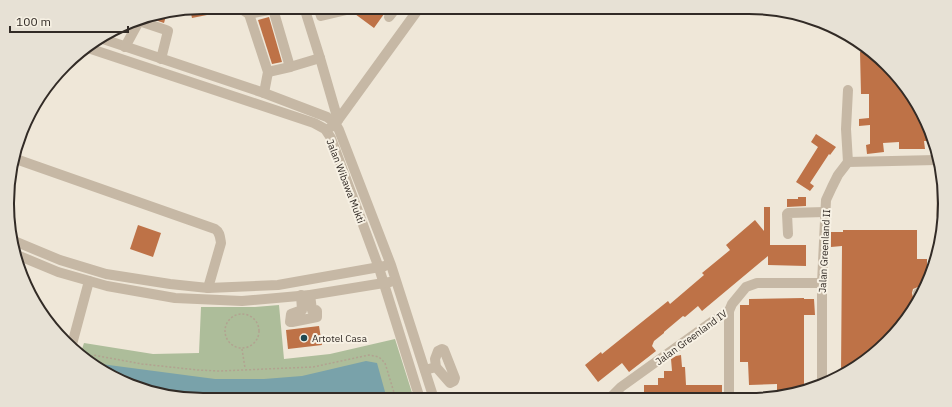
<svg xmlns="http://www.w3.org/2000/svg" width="952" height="407" viewBox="0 0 952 407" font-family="'IBM Plex Sans',sans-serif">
<rect width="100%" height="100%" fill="#efe7d8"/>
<polygon fill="#adbd9a" points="279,305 284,359 330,354 395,339 414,399 203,400 140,389 80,355 84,343 153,354 199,353 201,307 255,307"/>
<polygon fill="#79a2aa" points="366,361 377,363 387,399 204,400 159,393 127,382 98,365 101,364 215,379 264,379 302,376"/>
<g fill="#be7247">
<polygon points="204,7 232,7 232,10 192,18 190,9"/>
<polygon points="359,7 389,7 374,28 355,14 358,11"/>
<polygon points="160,14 166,16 164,23 146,17"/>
<polygon points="269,17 282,62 272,64 258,20"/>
<polygon points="860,52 871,52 878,56 920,110 920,115 924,115 925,117 929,133 929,141 924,141 925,149 899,149 899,142 883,143 884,152 867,154 866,145 870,144 870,125 859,126 859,119 869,118 869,94 861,94"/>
<polygon points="816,134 836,147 830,155 829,154 810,183 814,186 810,191 796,182 818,147 811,142"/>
<polygon points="798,197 806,197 806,206 787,207 787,199 798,199"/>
<polygon points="764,207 770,207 770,245 806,245 806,266 768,265 768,256 702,311 698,306 685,317 683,316 664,332 664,333 654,341 652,346 656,351 629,372 622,363 598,382 585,365 601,352 602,354 668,301 670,304 704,275 702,273 730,250 726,245 755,220 764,231"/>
<polygon points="138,225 161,233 153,257 130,249"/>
<polygon points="843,230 917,230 917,259 927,259 927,281 924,287 918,287 913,289 912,293 913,297 915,299 915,306 912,313 878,351 841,374 842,246 831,247 831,232 843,232"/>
<polygon points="804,298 804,299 814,299 815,315 804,315 804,390 777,398 777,384 749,385 748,362 740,362 740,305 749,305 749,299"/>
<polygon points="319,326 322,345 288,349 286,330"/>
<polygon points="681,355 682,367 685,367 686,385 722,385 722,398 692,399 692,395 657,396 657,399 644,399 644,385 658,385 658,378 664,378 664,371 672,371 671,359 676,356"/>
</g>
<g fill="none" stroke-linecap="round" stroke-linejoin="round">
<g stroke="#b2a290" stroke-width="1.5" stroke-dasharray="2 2" stroke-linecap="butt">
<circle cx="242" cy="331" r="17"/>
<polyline points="242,349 245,368"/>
<polyline points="90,361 93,355 142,364 198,370 219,371 313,367 369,355 379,357 385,363 396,399"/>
</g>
<g stroke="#c6b8a5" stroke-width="10">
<polyline points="238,7 249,14"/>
<polyline points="304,7 320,58 338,120"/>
<polyline points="318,7 321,16 351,9 353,7"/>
<polyline points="273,9 290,67"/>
<polyline points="389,17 397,7"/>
<polyline points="103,39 264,93 327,117 335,123 339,130 391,265 434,399"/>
<polyline points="125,47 138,23 139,21 166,30 168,31 161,59"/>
<polyline points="88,48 314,123 325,129 331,138 379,268 420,399"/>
<polyline points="268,72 290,67 320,58"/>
<polyline points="848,90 846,129 848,162"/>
<polyline points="264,93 268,72 249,14 284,7"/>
<polyline points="331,127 338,120 420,7"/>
<path d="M13,158L215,229C220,232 220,237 221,243L208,288"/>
<polyline points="941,215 942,180"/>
<polyline points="788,234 787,214 788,213 825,212"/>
<polyline points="12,240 60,260 106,274 170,284 208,288 278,285 385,266"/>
<polyline points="17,255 58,272 107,286 175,298 242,301 310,295 390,282"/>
<polyline points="918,293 921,293"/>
<polyline points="301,295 302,310 291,314 290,322 292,322 317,317 317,311 316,310 312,310 310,295"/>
<polyline points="729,311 729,398"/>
<polyline points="71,348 89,281"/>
<polyline points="425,370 436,367 435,359 438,351 442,349 444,350 455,378 454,381 450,383 436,367"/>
<polyline points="822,385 822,283 826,200 832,187 838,175 848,162 936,160"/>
<polyline points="609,399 621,387 713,321 729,311 732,304 746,287 757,283 822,283"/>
</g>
</g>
<circle fill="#1f4851" stroke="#f7f1e4" stroke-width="1.5" cx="304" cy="338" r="4"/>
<g text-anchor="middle" stroke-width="4" stroke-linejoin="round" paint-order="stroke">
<g font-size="10" fill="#322b26" stroke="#f7f1e4">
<text transform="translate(346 181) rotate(69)" y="4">Jalan Wibawa Mukti</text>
<text transform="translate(824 251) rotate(-87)" y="4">Jalan Greenland II</text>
<text transform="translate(691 337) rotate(-36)" y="4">Jalan Greenland IV</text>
</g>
<g font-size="10" fill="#322b26" stroke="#f7f1e4" text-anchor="start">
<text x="312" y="342">Artotel Casa</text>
</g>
</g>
<path d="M0 0H952V407H0ZM203 14H749A189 189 0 0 1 938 203V204A189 189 0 0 1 749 393H203A189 189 0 0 1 14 204V203A189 189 0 0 1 203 14Z" fill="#e7e1d5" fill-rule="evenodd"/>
<path fill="none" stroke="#322b26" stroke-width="2" d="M203 14H749A189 189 0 0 1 938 203V204A189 189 0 0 1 749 393H203A189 189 0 0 1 14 204V203A189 189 0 0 1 203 14Z"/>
<path d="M10 26v6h118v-6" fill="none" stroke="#322b26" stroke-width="2"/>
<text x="16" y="26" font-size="12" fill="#322b26" stroke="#f7f1e4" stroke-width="3" paint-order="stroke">100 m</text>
</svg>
